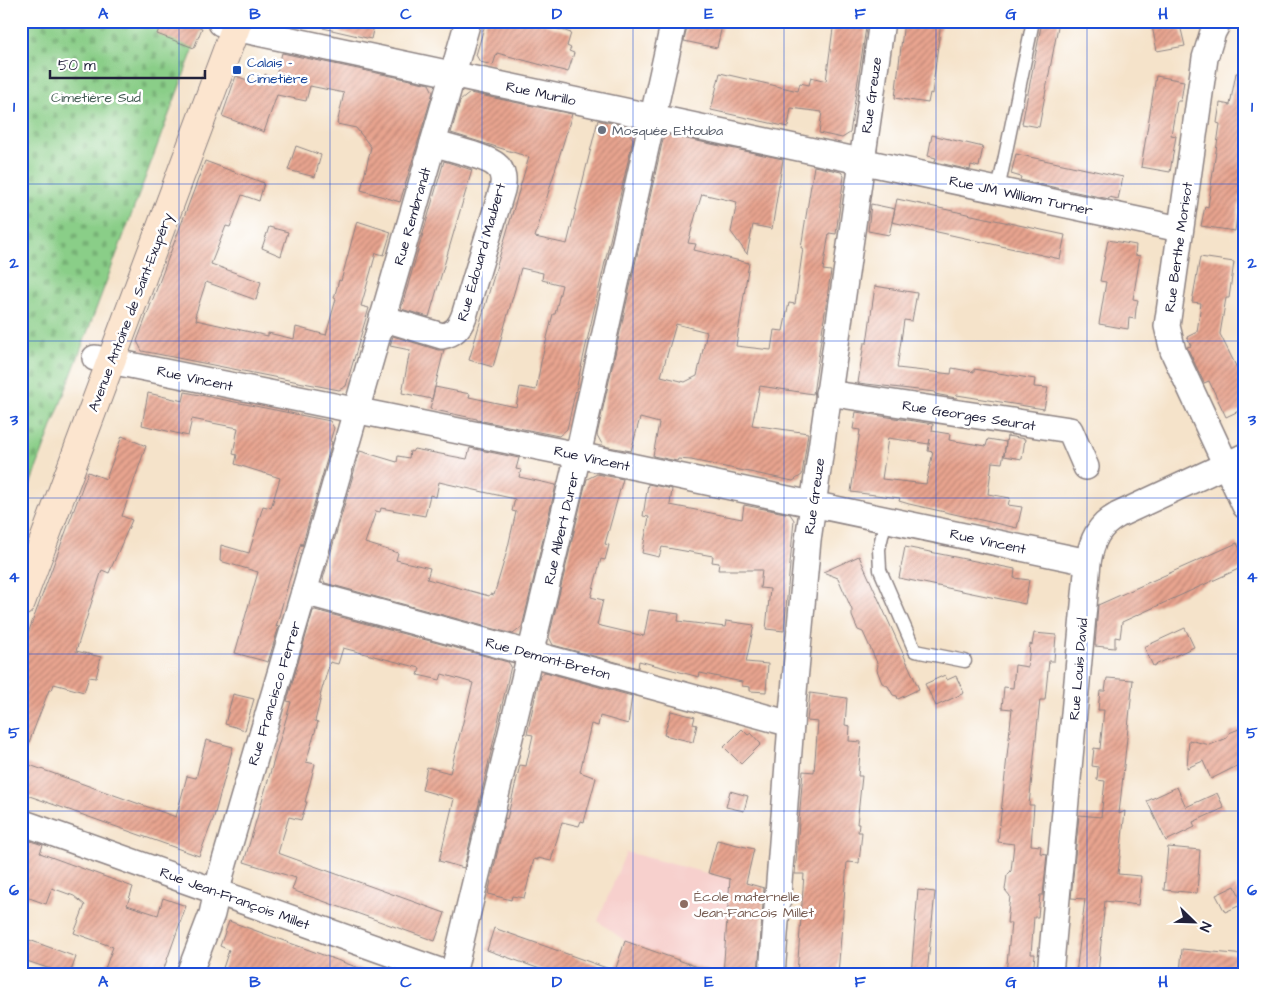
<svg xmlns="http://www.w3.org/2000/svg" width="1266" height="995" viewBox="0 0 1266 995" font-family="'Architects Daughter',sans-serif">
<defs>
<pattern id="cemetery-stones" width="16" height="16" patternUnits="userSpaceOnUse" patternTransform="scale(1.25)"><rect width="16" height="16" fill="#8ace88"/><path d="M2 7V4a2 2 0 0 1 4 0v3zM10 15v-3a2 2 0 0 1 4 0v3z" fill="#77b176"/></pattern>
<pattern id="building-hatch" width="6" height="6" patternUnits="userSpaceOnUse" patternTransform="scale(1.25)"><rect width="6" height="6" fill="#e8a48f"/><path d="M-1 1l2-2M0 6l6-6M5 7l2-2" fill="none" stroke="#bc8576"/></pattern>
</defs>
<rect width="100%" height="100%" fill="#fff"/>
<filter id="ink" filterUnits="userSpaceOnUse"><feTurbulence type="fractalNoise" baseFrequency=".02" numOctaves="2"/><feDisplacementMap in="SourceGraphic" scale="10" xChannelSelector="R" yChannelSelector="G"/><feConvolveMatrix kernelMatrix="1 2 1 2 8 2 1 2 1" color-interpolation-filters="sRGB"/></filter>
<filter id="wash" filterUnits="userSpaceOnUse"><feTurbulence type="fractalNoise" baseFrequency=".0096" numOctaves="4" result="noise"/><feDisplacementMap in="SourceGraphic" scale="20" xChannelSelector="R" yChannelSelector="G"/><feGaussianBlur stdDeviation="1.12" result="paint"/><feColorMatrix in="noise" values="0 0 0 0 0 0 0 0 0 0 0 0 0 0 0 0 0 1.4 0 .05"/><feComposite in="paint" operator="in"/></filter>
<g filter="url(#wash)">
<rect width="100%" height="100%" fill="#f5e3ca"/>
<polygon fill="#f7d0cd" points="626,852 764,888 758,974 614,974 625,941 598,921"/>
<polygon fill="url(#cemetery-stones)" stroke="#567862" points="21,21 204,21 21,509"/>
<g id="blocks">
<g fill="url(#building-hatch)" fill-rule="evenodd">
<polygon points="162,21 183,21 202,28 194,48 157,34"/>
<polygon points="324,21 375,21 371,39 323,28"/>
<polygon points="486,21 534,21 571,33 567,46 571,48 569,51 574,53 568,72 497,53 493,65 480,62 476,55"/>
<polygon points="688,21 723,21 717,48 684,41"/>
<polygon points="834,21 867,21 850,133 842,138 819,133 822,112 791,108 788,127 711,110 720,73 798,91 800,83 809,85 811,77 826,81"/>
<polygon points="904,21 941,21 932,94 930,93 928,103 895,98"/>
<polygon points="1042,21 1059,21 1039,127 1022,124"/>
<polygon points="1151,21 1179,21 1185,46 1157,51"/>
<polygon points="282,53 429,84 433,92 400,202 361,190 371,147 356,128 337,124 344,93 310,86 306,101 277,95 264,132 222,116 236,76 261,85 265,74 275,80"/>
<polygon points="1236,73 1245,73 1245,197 1240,196 1235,231 1201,226 1205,206 1208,207 1214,165 1220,124 1217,123 1220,103 1230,105"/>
<polygon points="1156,76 1184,81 1181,101 1177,101 1171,135 1176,136 1170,172 1141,167"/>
<polygon points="470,93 572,114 535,237 567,244 598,120 624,126 633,139 567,429 559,436 477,420 477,419 430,409 435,387 470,394 469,397 516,407 520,387 536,390 541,362 553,314 555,314 562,285 542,280 543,273 521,268 493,367 469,360 529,157 451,133 460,101"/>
<path d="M668,135L783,159L772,229L753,225L747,254L731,232L737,202L702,194L697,210L688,243L696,244L694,250L749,263L736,346L771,350L774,330L783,331L789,303L795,304L803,248H801L814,166L841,172L844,176L836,234L829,233L823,270L831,271L813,394L760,386L752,425L808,433L802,475L793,481L691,460L678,459L677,461L653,456L659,423L640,418L631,451L603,446L597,435L663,139ZM676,324L707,332L697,376L685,382L661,376Z"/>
<polygon points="932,135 983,147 979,167 971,165 970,170 935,162 936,158 928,156"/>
<polygon points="296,146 321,155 315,177 288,170"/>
<polygon points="1016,154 1123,177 1118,199 1109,197 1109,199 1020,180 1021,177 1011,174"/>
<polygon points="205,161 264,183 259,201 242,195 230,227 226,226 211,264 261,282 256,300 206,282 195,316 197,316 196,320 268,336 268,333 294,339 296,327 326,335 336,299 334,298 339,280 341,281 357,221 391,232 384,255 376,253 361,306 369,308 346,386 339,390 142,351 137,341"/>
<polygon points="444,161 472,170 429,317 401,309"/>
<polygon points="897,199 1065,235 1060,259 892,222"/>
<polygon points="871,204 895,209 889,235 868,231"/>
<polygon points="269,227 288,232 281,256 262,248"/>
<polygon points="1108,240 1136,245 1135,255 1140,256 1133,299 1138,300 1136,309 1135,319 1129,318 1128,329 1099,324 1106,282 1100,281"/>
<polygon points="1200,257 1234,262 1229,298 1226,298 1220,334 1237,368 1245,364 1245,408 1226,417 1209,381 1204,383 1187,347 1191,346 1187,337 1197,332 1201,303 1192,302"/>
<polygon points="875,286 917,293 912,321 904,320 897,368 951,374 952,368 974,372 974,369 1035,379 1034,387 1048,388 1044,409 957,395 956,398 935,394 935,392 858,383 864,343 867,343"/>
<polygon points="393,336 438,350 444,350 432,399 402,393 410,350 390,346"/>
<polygon points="185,392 330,421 334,428 330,441 332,442 302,546 301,543 289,581 276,627 279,626 268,662 235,653 258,572 220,561 221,545 249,553 263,506 271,508 280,478 235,464 237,455 233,454 238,428 192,419 188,436 142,425 148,393 183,401"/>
<path d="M856,412L933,424L932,431L950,434L949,440L986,446L988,439L1006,442L1002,463L992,462L988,494L1010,498L1008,505L1022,507L1017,528L909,504L899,501L900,498L851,492L860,430L853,429ZM888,438L929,444L930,439L928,451L933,452L926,484L882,479Z"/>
<polygon points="122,436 146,446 122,516 132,520 109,573 102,570 76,651 101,657 96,678 89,677 84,692 54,684 52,690 49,690 23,758 21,757 21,652 88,472 106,479"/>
<polygon points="1007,436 1025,439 1022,459 1004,456"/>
<path d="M470,448L519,458L516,469L521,470L519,477L556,485L522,627L513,634L325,583L323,579L360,451L397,462L398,456L409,458L410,451L412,452L414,449L467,459ZM439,482L515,499L512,511L516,512L507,551L494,595L490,594L489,596L427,579L430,568L396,560L398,553L365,543L376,511L380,512L381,508L425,516L430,495L436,497Z"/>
<polygon points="597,474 623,479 605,544 609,545 605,560 601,559 591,597 603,600 597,625 644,636 649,610 679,614 678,621 725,627 726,621 754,625 746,662 768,664 766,692 750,691 750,687 742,686 742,682 700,673 699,677 639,661 638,668 553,645 549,637 584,490 587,479"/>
<polygon points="648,484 672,489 670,505 742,519 744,505 790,514 794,520 784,631 766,629 770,589 760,588 762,570 718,570 719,563 712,562 713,556 662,547 659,557 642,553 649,517 643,516"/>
<polygon points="1237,543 1245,560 1245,566 1122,622 1120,638 1115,637 1115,648 1095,646 1098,605"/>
<polygon points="905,547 1015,569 1014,578 1029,580 1025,604 899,578"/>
<polygon points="859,556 919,689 898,699 897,696 893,695 888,686 882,683 877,670 878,665 863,632 858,630 852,616 852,610 838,578 823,572"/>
<polygon points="315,610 508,662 511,666 464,868 439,861 454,799 422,790 427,767 450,773 473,683 442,674 440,680 418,675 420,668 343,648 338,664 330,662 320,696 321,697 315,721 318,722 306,762 315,764 305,802 307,802 301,820 289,817 278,853 445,913 435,941 292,890 296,878 244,862 291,702 287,701 313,611"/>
<polygon points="1185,628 1194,647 1153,666 1144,647"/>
<polygon points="1034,633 1056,635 1054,661 1049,661 1045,700 1040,700 1029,805 1034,805 1031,845 1041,846 1040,853 1047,854 1043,895 1040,895 1038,917 1034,917 1031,954 1035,954 1033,974 1006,974 1011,923 1007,923 1010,896 1005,890 1007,875 1011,871 1014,844 998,842 1012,709 1002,708 1004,687 1013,688 1015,665 1028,667 1030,644 1032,645"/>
<polygon points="545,672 632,696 628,724 600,716 598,726 591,724 580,772 596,778 584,822 581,821 579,826 562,822 551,861 538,858 538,860 534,859 524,898 512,896 511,900 488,894 505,818 507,819 520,765 526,766 533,735 527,734 540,675"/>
<polygon points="945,675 947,680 956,676 964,693 936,706 925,684"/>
<polygon points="1107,678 1133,680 1119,814 1125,811 1118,874 1141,876 1138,905 1105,901 1098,974 1076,974 1085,899 1071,898 1079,815 1101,817 1105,781 1097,780 1098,767 1092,766 1094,748 1100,749 1104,710 1098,710 1100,691 1105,691"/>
<polygon points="810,693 847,698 845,725 850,726 849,741 861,742 858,776 862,776 857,824 859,824 858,832 862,832 859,863 847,862 838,974 797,974 804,874 795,874 803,771 814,772 818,722 807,721"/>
<polygon points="233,694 254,699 245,730 225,724"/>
<polygon points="671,711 695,717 693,724 697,725 693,742 664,735"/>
<polygon points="742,729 748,735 751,733 761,744 741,764 724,747"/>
<polygon points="1239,729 1245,741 1245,762 1211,779 1203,761 1187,768 1189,740 1210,745 1227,738 1229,733"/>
<polygon points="206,740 233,747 214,817 199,856 21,793 21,762 176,817 187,776 196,778"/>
<polygon points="1177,787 1186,807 1217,793 1224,808 1193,822 1195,827 1166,841 1147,801"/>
<polygon points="730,791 748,796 744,811 726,807"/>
<polygon points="21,838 43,845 40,853 133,887 127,905 158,915 163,898 186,906 162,974 103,974 113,947 74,933 85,905 74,896 52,888 46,904 21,895"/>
<polygon points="717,840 754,849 746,883 764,888 758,974 723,974 730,879 708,873"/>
<polygon points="1168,847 1200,850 1197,893 1164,890"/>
<polygon points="1235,886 1243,904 1225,912 1216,895"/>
<polygon points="918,890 935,892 927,974 911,974"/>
<polygon points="229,921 370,972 369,974 221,974 229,950 220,946"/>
<polygon points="494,928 615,971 625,941 709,971 709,974 554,974 487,950"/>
<polygon points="21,937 76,957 70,974 65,974 21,959"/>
<polygon points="1182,949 1245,955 1245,974 1180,974"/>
</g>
</g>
</g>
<g filter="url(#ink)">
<use href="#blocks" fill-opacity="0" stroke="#8c8282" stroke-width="1"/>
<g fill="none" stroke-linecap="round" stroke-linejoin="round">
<g stroke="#8c8282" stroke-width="15">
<g id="service">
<polyline points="998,190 1033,21"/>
<polyline points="886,519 879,549 880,570 915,651 965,661"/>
</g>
</g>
<g stroke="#8c8282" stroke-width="28">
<g id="minor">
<polyline points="1219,21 1213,32 1205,58 1167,326 1173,351 1245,506"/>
<polyline points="221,23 244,30 1180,229"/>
<path d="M382,318L442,336C454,334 460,327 464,316L502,190C504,182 504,171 496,165C486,156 447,148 433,143"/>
<polyline points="95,358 578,455 1088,562"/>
<polyline points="828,393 1070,430 1086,467"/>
<polyline points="304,592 791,724"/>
<polyline points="21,822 448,974"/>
<polyline points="189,974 212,914 221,874 304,592 468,21"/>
<polyline points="453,974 578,455 674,21"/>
<polyline points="772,974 791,724 808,540 882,21"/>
<path d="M1050,974L1088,562C1092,540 1098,526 1118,515L1245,456"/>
</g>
</g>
<g stroke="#8c8282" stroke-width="30">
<polyline id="secondary" points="21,602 238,21"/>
</g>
<use href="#service" stroke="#fff" stroke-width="12"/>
<use href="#minor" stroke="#fff" stroke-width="25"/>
<use href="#secondary" stroke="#fce5cf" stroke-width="28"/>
</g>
</g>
<path fill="none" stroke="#1d4ed8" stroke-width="1" stroke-opacity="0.55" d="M179,21V974M330,21V974M482,21V974M633,21V974M784,21V974M936,21V974M1087,21V974M21,184H1245M21,341H1245M21,498H1245M21,654H1245M21,811H1245"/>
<rect fill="#1a4fb4" stroke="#fff" stroke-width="2" x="232" y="65" width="10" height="10" rx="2.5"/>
<circle fill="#6b7280" stroke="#fff" stroke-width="2" cx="602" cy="130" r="5"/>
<circle fill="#8d6e63" stroke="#fff" stroke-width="2" cx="684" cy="904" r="5"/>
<g text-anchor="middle" stroke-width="5" stroke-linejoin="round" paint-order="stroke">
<g font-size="14" fill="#164399" stroke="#fff" text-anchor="start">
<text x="247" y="67">Calais –<tspan x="247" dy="16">Cimetière</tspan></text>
</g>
<g font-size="14" fill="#22223b" stroke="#fff">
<text transform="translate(541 93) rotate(12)" y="5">Rue Murillo</text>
<text transform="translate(871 95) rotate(-82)" y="5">Rue Greuze</text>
<text transform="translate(1021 195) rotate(12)" y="5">Rue JM William Turner</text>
<text transform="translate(412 216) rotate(-74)" y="5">Rue Rembrandt</text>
<text transform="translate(1178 247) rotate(-82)" y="5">Rue Berthe Morisot</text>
<text transform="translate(481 252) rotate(-74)" y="5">Rue Édouard Maubert</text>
<text transform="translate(130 312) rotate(-69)" y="5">Avenue Antoine de Saint-Exupéry</text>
<text transform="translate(195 378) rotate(12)" y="5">Rue Vincent</text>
<text transform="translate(969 415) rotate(9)" y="5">Rue Georges Seurat</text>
<text transform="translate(592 458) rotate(12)" y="5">Rue Vincent</text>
<text transform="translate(814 496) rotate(-82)" y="5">Rue Greuze</text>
<text transform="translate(561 528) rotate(-77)" y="5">Rue Albert Durer</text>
<text transform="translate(988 541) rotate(12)" y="5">Rue Vincent</text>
<text transform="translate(548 658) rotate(15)" y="5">Rue Demont-Breton</text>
<text transform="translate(1078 669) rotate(-85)" y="5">Rue Louis David</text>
<text transform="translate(274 693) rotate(-73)" y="5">Rue Francisco Ferrer</text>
<text transform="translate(235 898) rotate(20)" y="5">Rue Jean-François Millet</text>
</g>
<g font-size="14" fill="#465e56" stroke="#fff">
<text x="96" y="102">Cimetière Sud</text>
</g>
<g font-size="14" fill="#5b616d" stroke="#fff" text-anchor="start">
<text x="612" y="135">Mosquée Ettouba</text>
</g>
<g font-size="14" fill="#785e54" stroke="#fff" text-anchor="start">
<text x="694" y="901">École maternelle<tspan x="694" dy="16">Jean-Fancois Millet</tspan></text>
</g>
</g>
<rect width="1266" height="995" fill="none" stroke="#fff" stroke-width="55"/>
<g transform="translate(1194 922) rotate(113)" stroke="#ffffff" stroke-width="4" paint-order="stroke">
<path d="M0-4L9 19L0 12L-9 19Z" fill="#22223b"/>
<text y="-8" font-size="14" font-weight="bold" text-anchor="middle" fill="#22223b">N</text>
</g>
<path d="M50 70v8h155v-8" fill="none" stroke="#22223b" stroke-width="2.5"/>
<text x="58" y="70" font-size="15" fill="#22223b" stroke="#ffffff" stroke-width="4" paint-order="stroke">50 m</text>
<rect x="28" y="28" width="1210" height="940" fill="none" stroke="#1d4ed8" stroke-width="2"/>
<g font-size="16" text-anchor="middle" font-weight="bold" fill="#1d4ed8">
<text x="103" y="19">A</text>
<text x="255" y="19">B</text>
<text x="406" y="19">C</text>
<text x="557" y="19">D</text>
<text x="709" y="19">E</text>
<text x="860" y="19">F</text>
<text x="1011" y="19">G</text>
<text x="1163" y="19">H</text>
<text x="14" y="112">1</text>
<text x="1252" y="112">1</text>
<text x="14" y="268">2</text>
<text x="1252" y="268">2</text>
<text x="14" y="425">3</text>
<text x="1252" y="425">3</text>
<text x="14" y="582">4</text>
<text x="1252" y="582">4</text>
<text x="14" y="738">5</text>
<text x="1252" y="738">5</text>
<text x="14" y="895">6</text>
<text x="1252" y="895">6</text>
<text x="103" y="987">A</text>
<text x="255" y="987">B</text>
<text x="406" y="987">C</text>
<text x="557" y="987">D</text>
<text x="709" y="987">E</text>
<text x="860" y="987">F</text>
<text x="1011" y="987">G</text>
<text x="1163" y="987">H</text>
</g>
</svg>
